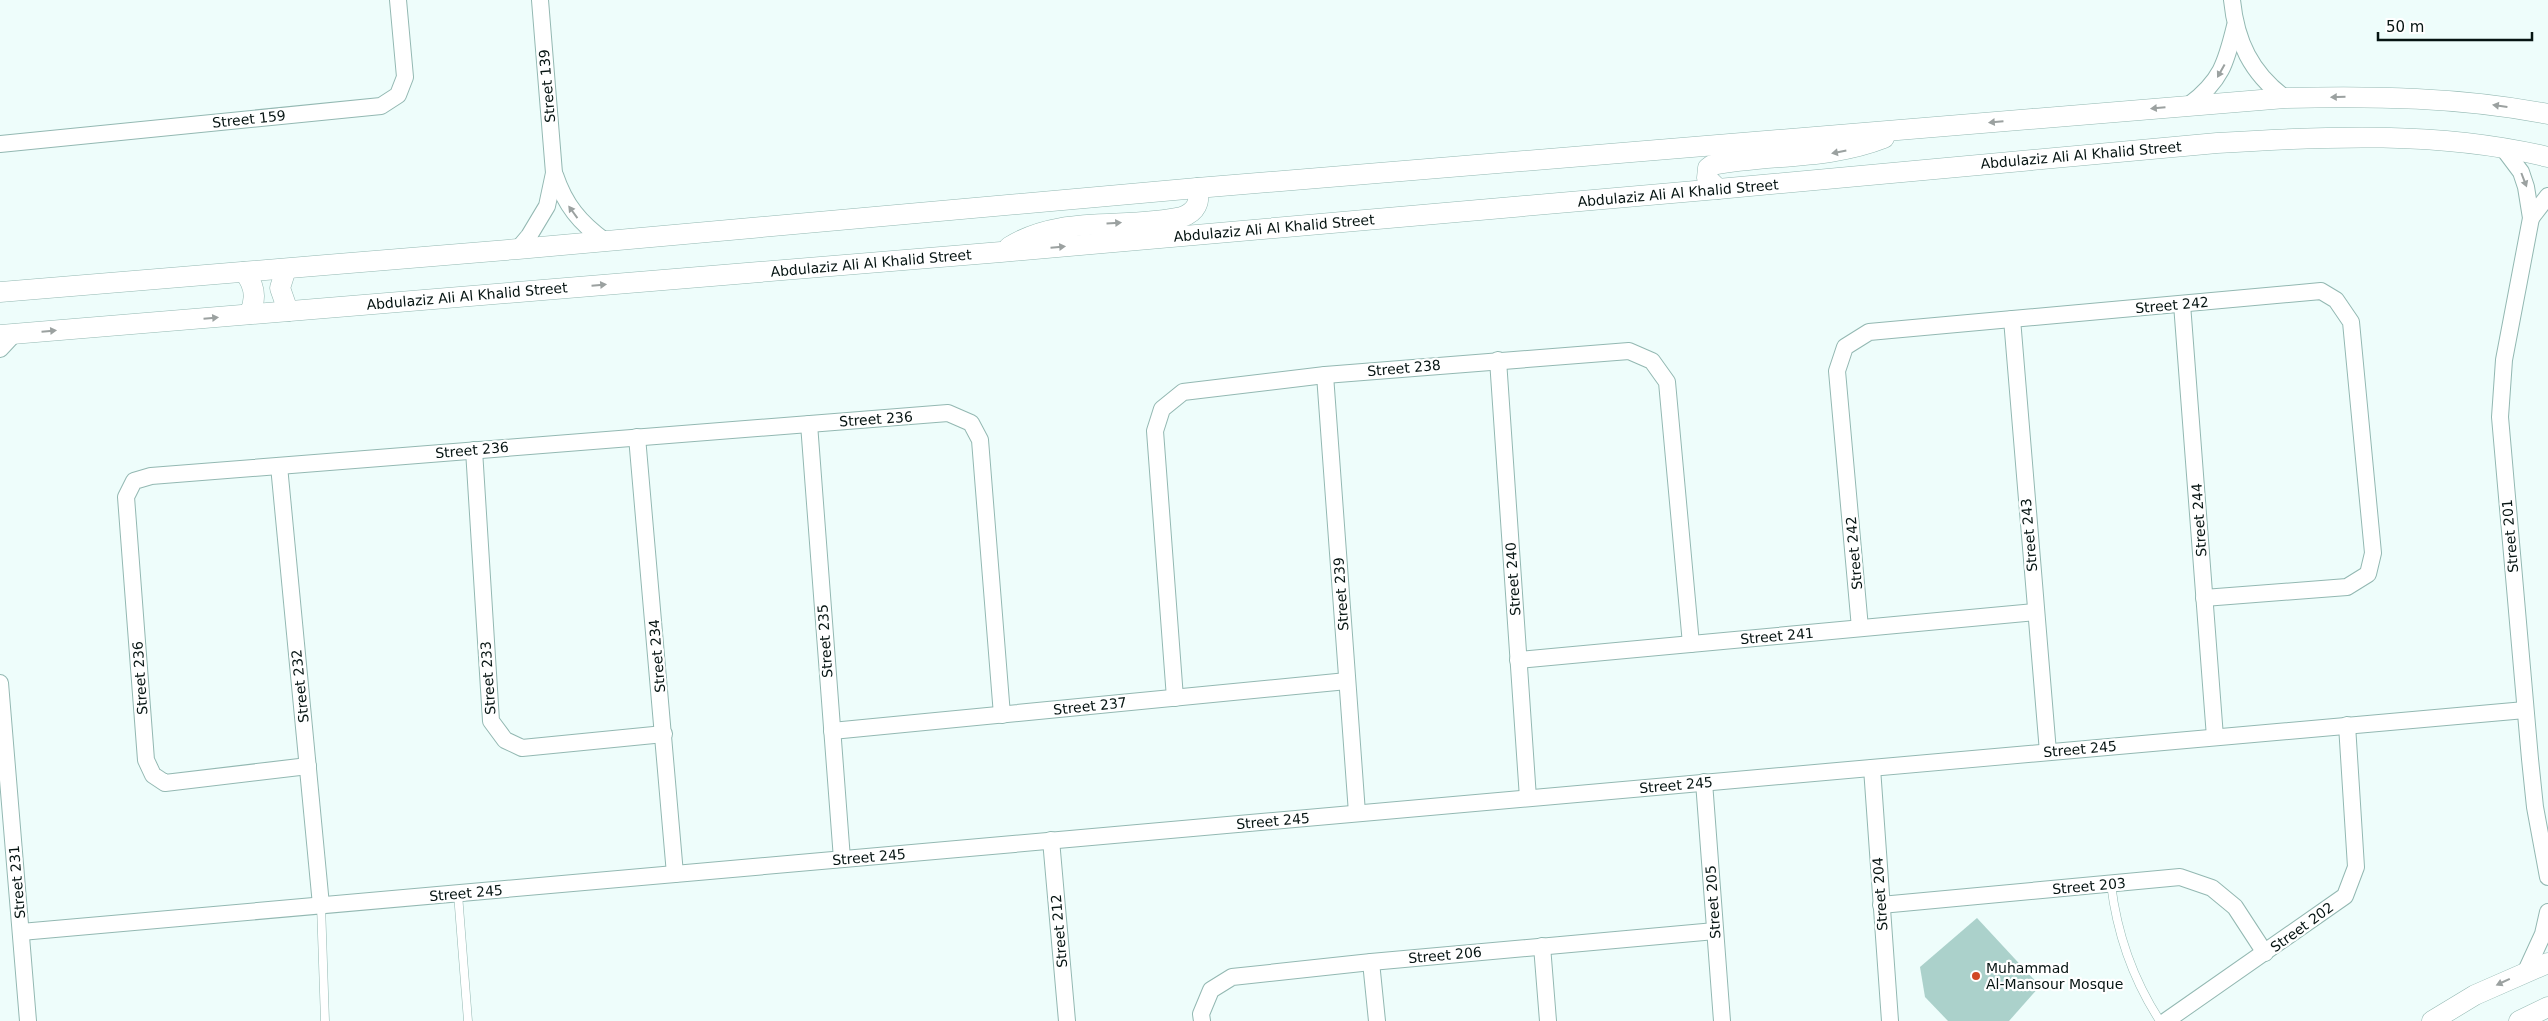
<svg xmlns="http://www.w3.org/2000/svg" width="2548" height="1021" viewBox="0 0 2548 1021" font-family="'DejaVu Sans',sans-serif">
<rect width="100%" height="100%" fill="#eefdfb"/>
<polygon fill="#abd1cb" points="1977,918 2040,986 2009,1021 1948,1021 1925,997 1920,967"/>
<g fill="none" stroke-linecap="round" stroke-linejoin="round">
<g stroke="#93b8b2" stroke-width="9">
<g id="service">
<path d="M2111,884C2117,934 2132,978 2160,1021"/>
<polyline points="458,894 468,1021"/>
<polyline points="321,905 325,1021"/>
</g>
</g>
<g stroke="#93b8b2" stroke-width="18">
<g id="minor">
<path d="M2232,0C2236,41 2251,73 2285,98"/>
<path d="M2189,105C2221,81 2226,63 2235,26"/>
<polyline points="0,144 381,106 398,95 405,77 398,0"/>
<polyline points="2503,148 2521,172 2526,187 2531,218 2504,360 2500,417 2530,759 2535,807 2548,877"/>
<path d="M555,175C565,205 580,223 605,241"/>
<polyline points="2531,218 2548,196"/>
<polyline points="518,249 529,236 547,206 554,173 540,0"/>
<polyline points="2182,304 2215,737"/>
<polyline points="2012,319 2048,752"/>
<polyline points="0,349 14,334"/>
<polyline points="1498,360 1528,798"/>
<polyline points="1325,375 1357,813"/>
<polyline points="809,424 842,859"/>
<polyline points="637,437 675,874"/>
<polyline points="474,450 491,721 505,740 522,748 664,734"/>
<polyline points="279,466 321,905"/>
<polyline points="1860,628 1837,371 1845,347 1869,332 2321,291 2336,300 2351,322 2373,553 2368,574 2347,587 2204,598"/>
<polyline points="1518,660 2035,612"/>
<polyline points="0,683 28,1021"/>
<polyline points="1175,698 1155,431 1162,409 1183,392 1325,375 1629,351 1652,361 1667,382 1691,644"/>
<polyline points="832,731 1347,681"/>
<polyline points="308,766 165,783 153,775 146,760 126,497 134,481 151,476 948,413 971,423 980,440 1002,715"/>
<polyline points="1872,768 1890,1021"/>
<polyline points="1704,782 1722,1021"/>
<polyline points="1051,840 1067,1021"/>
<polyline points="1881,905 2180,877 2212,888 2235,907 2265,953"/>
<polyline points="21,932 2525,710"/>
<polyline points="1542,946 1548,1021"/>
<polyline points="1371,962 1377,1021"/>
<polyline points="2526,971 2543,934 2548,912"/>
<polyline points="1202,1021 1201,1014 1211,990 1232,977 1371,962 1715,931"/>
<polyline points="2166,1021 2345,896 2356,867 2347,725"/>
</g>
</g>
<g stroke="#93b8b2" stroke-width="21">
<g id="tertiary">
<path d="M1718,189L1707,178L1708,168L1712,165C1770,154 1828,160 1884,138"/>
<path d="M1009,247C1061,214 1125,230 1182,217C1196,212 1201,202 1197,188"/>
<polyline points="286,269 280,288 288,311"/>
<path d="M244,272C255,285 257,299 249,314"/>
<path d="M0,292L518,249L1197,188L2285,98C2374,96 2460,97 2548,114"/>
<path d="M0,335L1001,252L1718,189L2217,143C2326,136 2441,131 2548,157"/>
<polyline points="2432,1021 2475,995 2548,963"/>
<polyline points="2519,1021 2548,1007"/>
</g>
</g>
<use href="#service" stroke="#fff" stroke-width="8"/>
<use href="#minor" stroke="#fff" stroke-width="16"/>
<use href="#tertiary" stroke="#fff" stroke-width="20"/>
</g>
<defs><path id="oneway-solid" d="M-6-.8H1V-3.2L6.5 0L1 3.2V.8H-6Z" transform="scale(1.25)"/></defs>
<g fill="#9ba1a0">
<use href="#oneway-solid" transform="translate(2221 71) rotate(119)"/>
<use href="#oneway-solid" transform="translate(2338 97) rotate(179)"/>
<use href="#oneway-solid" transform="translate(2500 106) rotate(-172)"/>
<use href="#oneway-solid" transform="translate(2158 108) rotate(175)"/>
<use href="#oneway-solid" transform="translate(1996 122) rotate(175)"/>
<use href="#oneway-solid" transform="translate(1839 152) rotate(169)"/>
<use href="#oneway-solid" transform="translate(2524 180) rotate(69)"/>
<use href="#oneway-solid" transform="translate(573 212) rotate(-126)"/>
<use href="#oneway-solid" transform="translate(1114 223) rotate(-4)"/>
<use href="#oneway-solid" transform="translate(1058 247) rotate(-5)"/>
<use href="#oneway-solid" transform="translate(599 285) rotate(-5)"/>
<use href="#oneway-solid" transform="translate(211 318) rotate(-5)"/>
<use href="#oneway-solid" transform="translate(49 331) rotate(-5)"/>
<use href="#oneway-solid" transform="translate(2503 982) rotate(155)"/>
</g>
<circle fill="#d14724" stroke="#fff" stroke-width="2" cx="1976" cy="976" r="5"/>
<g text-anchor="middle" stroke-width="4.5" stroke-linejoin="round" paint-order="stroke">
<g font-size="14" fill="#061412" stroke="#fff">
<text transform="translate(547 86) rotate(-95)" y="5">Street 139</text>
<text transform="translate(249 119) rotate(-6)" y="5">Street 159</text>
<text transform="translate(2081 155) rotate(-5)" y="5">Abdulaziz Ali Al Khalid Street</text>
<text transform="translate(1678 193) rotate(-5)" y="5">Abdulaziz Ali Al Khalid Street</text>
<text transform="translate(1274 228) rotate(-5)" y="5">Abdulaziz Ali Al Khalid Street</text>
<text transform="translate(871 263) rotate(-5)" y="5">Abdulaziz Ali Al Khalid Street</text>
<text transform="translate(467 296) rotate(-5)" y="5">Abdulaziz Ali Al Khalid Street</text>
<text transform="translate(2172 305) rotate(-5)" y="5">Street 242</text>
<text transform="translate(1404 368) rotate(-5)" y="5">Street 238</text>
<text transform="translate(876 419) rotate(-4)" y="5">Street 236</text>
<text transform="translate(472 450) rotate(-5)" y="5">Street 236</text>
<text transform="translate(2199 520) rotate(-94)" y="5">Street 244</text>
<text transform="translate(2029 535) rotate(-95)" y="5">Street 243</text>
<text transform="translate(2510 536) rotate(-95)" y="5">Street 201</text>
<text transform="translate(1854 553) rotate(-95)" y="5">Street 242</text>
<text transform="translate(1513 579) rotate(-94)" y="5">Street 240</text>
<text transform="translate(1341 594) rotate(-94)" y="5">Street 239</text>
<text transform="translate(1777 636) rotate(-5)" y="5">Street 241</text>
<text transform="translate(825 641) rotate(-94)" y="5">Street 235</text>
<text transform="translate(657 656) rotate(-95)" y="5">Street 234</text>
<text transform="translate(140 678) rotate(-94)" y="5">Street 236</text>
<text transform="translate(488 678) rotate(-94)" y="5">Street 233</text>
<text transform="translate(300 686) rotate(-96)" y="5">Street 232</text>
<text transform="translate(1090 706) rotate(-6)" y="5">Street 237</text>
<text transform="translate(2080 749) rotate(-5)" y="5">Street 245</text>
<text transform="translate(1676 785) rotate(-5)" y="5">Street 245</text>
<text transform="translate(1273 821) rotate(-5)" y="5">Street 245</text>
<text transform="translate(869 857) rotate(-5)" y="5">Street 245</text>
<text transform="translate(17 882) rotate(-95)" y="5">Street 231</text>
<text transform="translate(2089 886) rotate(-5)" y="5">Street 203</text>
<text transform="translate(466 893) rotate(-5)" y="5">Street 245</text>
<text transform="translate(1880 894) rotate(-94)" y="5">Street 204</text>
<text transform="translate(1713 902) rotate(-94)" y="5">Street 205</text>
<text transform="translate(2302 927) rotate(-36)" y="5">Street 202</text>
<text transform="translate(1059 931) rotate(-95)" y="5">Street 212</text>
<text transform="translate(1445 955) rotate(-5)" y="5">Street 206</text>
</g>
<g font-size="14" fill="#061412" stroke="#fff" text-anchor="start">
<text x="1986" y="973">Muhammad<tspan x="1986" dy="16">Al-Mansour Mosque</tspan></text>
</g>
</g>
<path d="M2378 32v8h154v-8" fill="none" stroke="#061412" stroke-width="2.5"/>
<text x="2386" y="32" font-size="15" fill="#061412" stroke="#ffffff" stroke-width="4" paint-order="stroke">50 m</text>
</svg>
